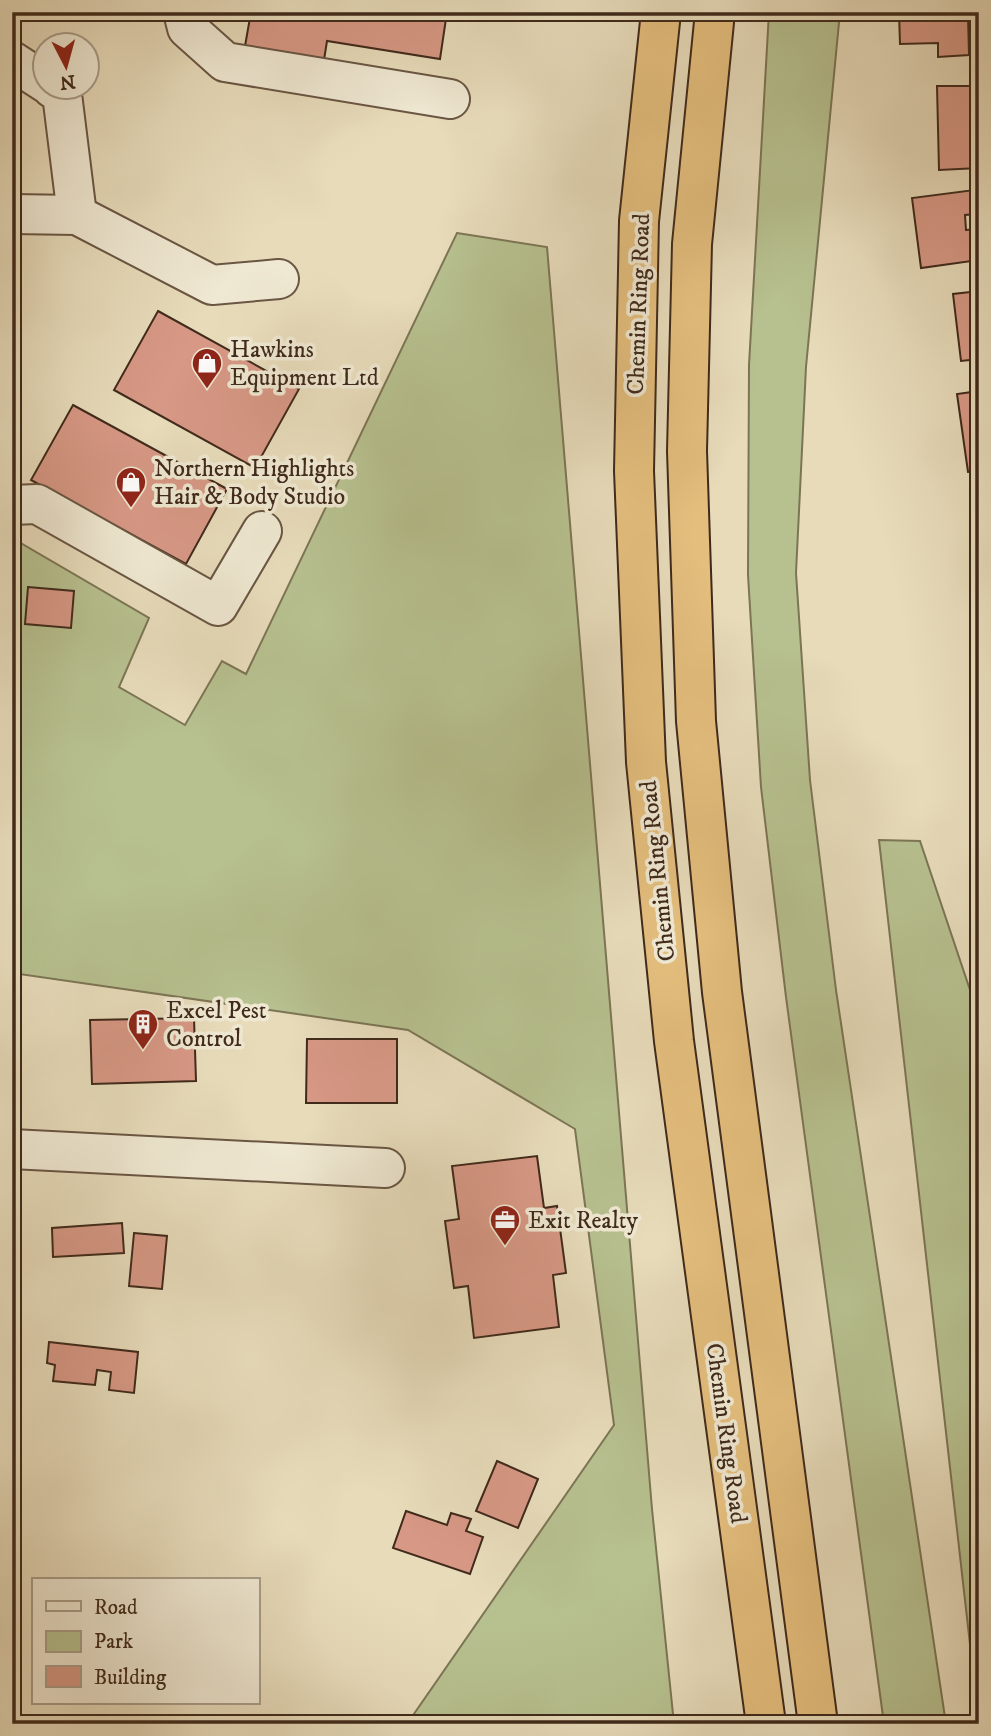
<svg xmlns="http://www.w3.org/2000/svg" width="991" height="1736" viewBox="0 0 991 1736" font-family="'IM FELL DW Pica',serif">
<rect width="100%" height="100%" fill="#e7dbba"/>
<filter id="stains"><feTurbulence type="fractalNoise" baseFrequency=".00286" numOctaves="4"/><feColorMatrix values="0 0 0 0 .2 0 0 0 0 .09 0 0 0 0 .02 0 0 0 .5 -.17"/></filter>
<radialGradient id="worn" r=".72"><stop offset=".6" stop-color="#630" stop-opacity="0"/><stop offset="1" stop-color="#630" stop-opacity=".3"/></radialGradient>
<g fill="#b7c08f" stroke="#7c7555" stroke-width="2">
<polygon points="769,12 840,12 806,367 796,573 810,780 836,990 946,1724 884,1724 786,997 761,787 748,575 749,365"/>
<polygon points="457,233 547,247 652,1509 674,1724 407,1724 614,1425 575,1129 408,1030 12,973 12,538 149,618 119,687 185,725 222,661 246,674"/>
<polygon points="879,840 920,841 970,990 979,1192 979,1724"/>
</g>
<g fill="#d79885" stroke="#402a1b" stroke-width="2">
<polygon points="251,12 447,12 440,59 327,41 324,60 245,46"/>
<polygon points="899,12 968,15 969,55 938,57 938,43 900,44"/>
<polygon points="937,86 979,86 979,168 939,170"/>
<polygon points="974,190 977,214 965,215 966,230 979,229 979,260 921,268 912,198"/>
<polygon points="979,291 979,359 961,361 953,294"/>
<polygon points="158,311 299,389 255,468 114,390"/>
<polygon points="979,391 979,471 968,472 957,394"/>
<polygon points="73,405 227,489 186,564 31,480"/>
<polygon points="979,489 979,568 978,568 970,490"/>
<polygon points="28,587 74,591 71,628 25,624"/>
<polygon points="194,1018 196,1081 92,1084 90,1020"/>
<polygon points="307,1039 397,1039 397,1103 306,1103"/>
<polygon points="537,1156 544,1208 557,1206 566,1273 553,1275 559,1327 474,1338 468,1286 454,1288 445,1221 459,1219 452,1166"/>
<polygon points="122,1223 124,1253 53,1257 52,1228"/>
<polygon points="134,1233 167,1236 162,1289 129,1286"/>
<polygon points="49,1342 138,1352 134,1393 109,1390 111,1372 97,1370 95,1385 53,1381 55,1365 47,1363"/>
<polygon points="497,1461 538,1479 518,1528 476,1511"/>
<polygon points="406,1511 447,1525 451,1513 471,1519 466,1531 483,1537 470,1574 393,1548"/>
</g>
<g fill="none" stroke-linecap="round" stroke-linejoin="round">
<g stroke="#6a5643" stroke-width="42">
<g id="minor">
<polyline points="183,12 187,28 225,62 450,99"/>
<polyline points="12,61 46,83"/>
<polyline points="52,88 62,94 77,215"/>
<polyline points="12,214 77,215 212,285 279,279"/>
<polyline points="12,505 37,504 218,606 262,531"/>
<polyline points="12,1149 385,1168"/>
</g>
</g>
<g stroke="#402a1b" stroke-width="42">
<g id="highway">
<polyline points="661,12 639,221 634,471 646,762 674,1041 766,1724"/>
<polyline points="715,12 692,244 687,451 696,721 722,992 818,1724"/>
</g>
</g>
<use href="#minor" stroke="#efe8d2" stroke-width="38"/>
<use href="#highway" stroke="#e4be7d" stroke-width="38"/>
</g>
<defs>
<g id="shop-pin" transform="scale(1.575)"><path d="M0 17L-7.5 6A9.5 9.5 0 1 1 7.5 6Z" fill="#8f2418" stroke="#efe8d2"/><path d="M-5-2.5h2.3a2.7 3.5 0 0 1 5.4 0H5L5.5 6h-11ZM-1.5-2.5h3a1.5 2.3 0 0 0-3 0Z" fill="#fff"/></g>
<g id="building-pin" transform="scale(1.575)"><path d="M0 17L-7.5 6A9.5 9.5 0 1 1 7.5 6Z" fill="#8f2418" stroke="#efe8d2"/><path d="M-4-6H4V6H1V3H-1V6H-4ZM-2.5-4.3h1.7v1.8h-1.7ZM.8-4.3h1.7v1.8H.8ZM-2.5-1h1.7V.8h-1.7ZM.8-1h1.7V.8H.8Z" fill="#fff"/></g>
<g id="office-pin" transform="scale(1.575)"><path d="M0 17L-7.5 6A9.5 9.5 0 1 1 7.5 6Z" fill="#8f2418" stroke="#efe8d2"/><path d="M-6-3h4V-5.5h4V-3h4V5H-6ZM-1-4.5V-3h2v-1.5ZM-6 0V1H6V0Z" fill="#fff"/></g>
</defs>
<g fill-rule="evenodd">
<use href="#shop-pin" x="207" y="363"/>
<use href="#shop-pin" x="131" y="482"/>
<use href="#building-pin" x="143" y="1024"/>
<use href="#office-pin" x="505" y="1220"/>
</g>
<g text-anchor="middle" stroke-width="7" stroke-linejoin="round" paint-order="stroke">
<g font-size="24" fill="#402a1b" stroke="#efe8d2">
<text transform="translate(638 304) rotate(-88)" y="8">Chemin Ring Road</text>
<text transform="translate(657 871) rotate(-96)" y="8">Chemin Ring Road</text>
<text transform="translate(727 1433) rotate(82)" y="8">Chemin Ring Road</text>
</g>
<g font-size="24" fill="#402a1b" stroke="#efe8d2" text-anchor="start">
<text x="230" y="357">Hawkins<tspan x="230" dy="28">Equipment Ltd</tspan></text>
<text x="154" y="476">Northern Highlights<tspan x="154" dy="28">Hair &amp; Body Studio</tspan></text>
<text x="166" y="1018">Excel Pest<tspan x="166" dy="28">Control</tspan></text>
<text x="528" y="1228">Exit Realty</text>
</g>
</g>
<rect width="991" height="1736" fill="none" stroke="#e7dbba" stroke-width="42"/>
<rect x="14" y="14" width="963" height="1708" fill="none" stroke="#402a1b" stroke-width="3.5"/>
<rect x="21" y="21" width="949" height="1694" fill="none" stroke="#402a1b" stroke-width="2"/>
<rect x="32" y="1578" width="228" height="126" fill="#efe8d2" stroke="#a99c89" stroke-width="2"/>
<rect x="46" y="1601" width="35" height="10" fill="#efe8d2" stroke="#a99c89" stroke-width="2"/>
<text x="94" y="1614" font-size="21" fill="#402a1b">Road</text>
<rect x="46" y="1631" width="35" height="21" fill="#b7c08f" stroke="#a99c89" stroke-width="2"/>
<text x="94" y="1648" font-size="21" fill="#402a1b">Park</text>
<rect x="46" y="1666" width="35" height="21" fill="#d79885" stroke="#a99c89" stroke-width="2"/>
<text x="94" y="1684" font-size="21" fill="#402a1b">Building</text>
<g transform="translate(66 66) rotate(174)"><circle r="33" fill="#efe8d2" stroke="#a99c89" stroke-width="2"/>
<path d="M0-5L12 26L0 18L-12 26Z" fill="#8f2418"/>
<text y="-10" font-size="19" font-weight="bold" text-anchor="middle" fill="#402a1b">N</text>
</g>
<rect width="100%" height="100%" filter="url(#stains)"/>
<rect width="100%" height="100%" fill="url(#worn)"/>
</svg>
